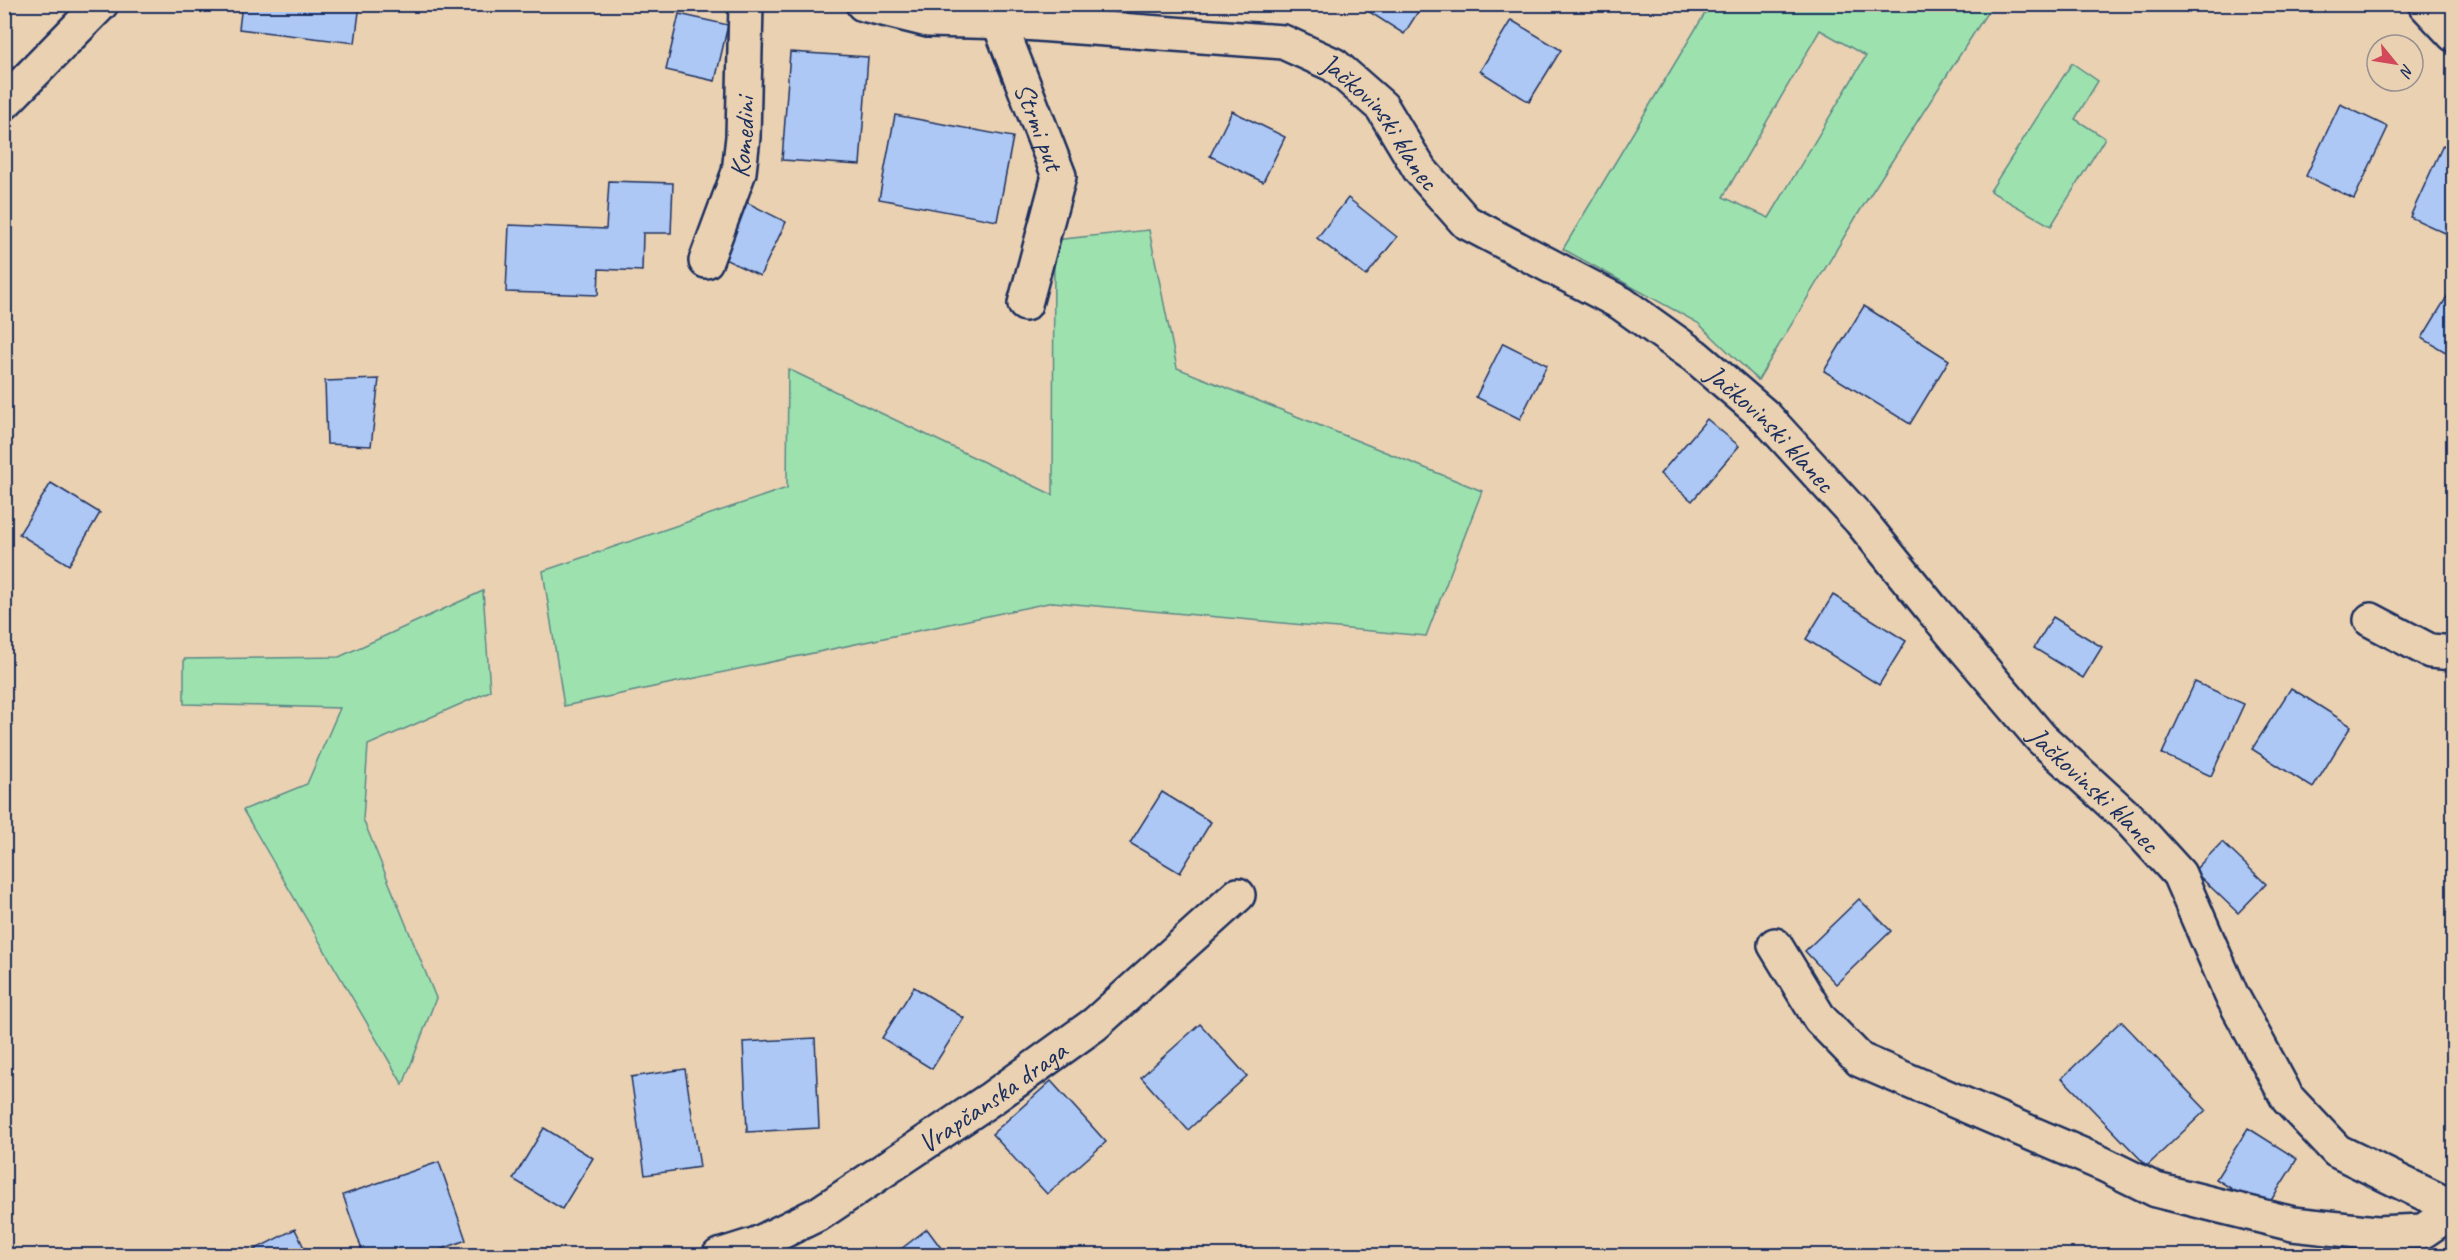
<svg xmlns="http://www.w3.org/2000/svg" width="2458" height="1260" viewBox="0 0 2458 1260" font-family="Caveat,sans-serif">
<rect width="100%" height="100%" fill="#ead1b2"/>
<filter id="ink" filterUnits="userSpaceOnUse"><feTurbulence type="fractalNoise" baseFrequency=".0167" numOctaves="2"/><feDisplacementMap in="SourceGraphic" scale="12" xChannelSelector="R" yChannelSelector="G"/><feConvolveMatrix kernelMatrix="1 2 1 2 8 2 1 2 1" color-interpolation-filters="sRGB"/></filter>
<g filter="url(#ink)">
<g fill="#9de2ae" stroke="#5c8886" stroke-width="1.5" fill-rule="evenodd">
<path d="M1710,5H1992L1856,217L1758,380L1698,323L1563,249ZM1820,30L1866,56L1769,218L1723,197Z"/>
<polygon points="2072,63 2098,81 2075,119 2105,138 2051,226 1990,191"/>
<polygon points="1149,230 1177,368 1482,491 1426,636 1053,602 564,706 543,571 787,488 788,369 1053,495 1054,240"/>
<polygon points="483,591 490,691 368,745 363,819 436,998 403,1085 243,810 307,784 340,708 184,704 184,659 339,657"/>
</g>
<g fill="#adc8f5" stroke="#1b2f5e" stroke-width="1.5">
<polygon points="242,4 360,4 355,43 239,29"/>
<polygon points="1357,4 1423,4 1404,34"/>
<polygon points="679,14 728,25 715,81 666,70"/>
<polygon points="1511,20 1561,50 1529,102 1480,71"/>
<polygon points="790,52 868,57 860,165 782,160"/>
<polygon points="2340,104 2388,127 2354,199 2306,176"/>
<polygon points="1232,111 1285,137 1263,182 1210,156"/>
<polygon points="895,115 1013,137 997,221 879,199"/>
<polygon points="2443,145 2454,150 2454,237 2410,217"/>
<polygon points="609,181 673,183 671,233 643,233 642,271 599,269 598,295 506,292 509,225 606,229"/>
<polygon points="1348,198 1397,237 1366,276 1317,238"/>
<polygon points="744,201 786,222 760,276 718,256"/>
<polygon points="2454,285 2454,357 2422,338"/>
<polygon points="1864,306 1949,360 1910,424 1824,371"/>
<polygon points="1503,343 1547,365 1520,419 1476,397"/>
<polygon points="379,379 371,446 327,444 325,381"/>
<polygon points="1707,419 1739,446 1692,501 1660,474"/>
<polygon points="51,483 100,513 69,565 19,534"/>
<polygon points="1833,595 1906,641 1879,685 1806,639"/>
<polygon points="2053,617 2102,647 2083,678 2034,648"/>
<polygon points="2195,682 2244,704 2211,776 2162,754"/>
<polygon points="2291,688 2351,726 2313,788 2252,749"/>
<polygon points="1162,792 1211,822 1180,873 1130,843"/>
<polygon points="2222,842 2266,884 2238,913 2194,871"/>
<polygon points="1859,899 1891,931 1836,984 1805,951"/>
<polygon points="914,987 964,1018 932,1069 882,1038"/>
<polygon points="2121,1021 2206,1110 2147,1166 2062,1078"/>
<polygon points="1200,1024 1247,1076 1188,1130 1141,1077"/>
<polygon points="815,1038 819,1128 747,1132 743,1042"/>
<polygon points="685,1069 700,1167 645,1175 631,1077"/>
<polygon points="1051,1081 1106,1142 1047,1194 992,1134"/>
<polygon points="544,1128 593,1158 562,1209 513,1179"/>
<polygon points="2248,1128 2297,1159 2265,1210 2216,1179"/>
<polygon points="439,1162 466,1240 424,1256 364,1256 343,1195"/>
<polygon points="295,1229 308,1256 244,1256 244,1255"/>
<polygon points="927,1229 947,1256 892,1256"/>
</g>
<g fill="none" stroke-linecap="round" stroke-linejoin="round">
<g stroke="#1b2f5e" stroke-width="38">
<g id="minor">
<path id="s1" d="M863,4L928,20L1010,22L1283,42L1334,65L1382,107L1420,170L1466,222L1621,303L1695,356L1765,416L1860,520L1931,608L2041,738L2128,818L2179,874L2231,994L2288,1099L2337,1151L2454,1208"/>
<path id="s2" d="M999,22L1059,176L1025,304"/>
<polyline points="4,103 101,4"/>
<path id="s3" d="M706,261L739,172L743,137L746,4"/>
<polyline points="2371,620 2430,651 2454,653"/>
<polyline points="1775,945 1820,1019 1860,1060 2103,1164 2156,1190 2293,1224 2376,1233 2423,1231 2454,1210"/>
<path id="s4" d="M719,1256L757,1244L820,1213L992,1098L1095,1024L1238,895"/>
</g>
</g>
<g stroke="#1b2f5e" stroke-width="38">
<polyline id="tertiary" points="2425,4 2454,35"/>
</g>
<use href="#minor" stroke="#ead1b2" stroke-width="33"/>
<use href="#tertiary" stroke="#ead1b2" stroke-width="33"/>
</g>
</g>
<g text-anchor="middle" stroke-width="4.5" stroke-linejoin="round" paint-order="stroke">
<g font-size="28" fill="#1b2f5e" stroke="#ead1b2">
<text dy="10" stroke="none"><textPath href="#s1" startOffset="552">Jačkovinski klanec</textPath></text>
<text dy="10" stroke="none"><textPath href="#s2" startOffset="112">Strmi put</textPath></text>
<text dy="10" stroke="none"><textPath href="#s3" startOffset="130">Komedini</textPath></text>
<text dy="10" stroke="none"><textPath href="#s1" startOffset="1056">Jačkovinski klanec</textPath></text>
<text dy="10" stroke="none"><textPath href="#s1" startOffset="1542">Jačkovinski klanec</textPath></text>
<text dy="10" stroke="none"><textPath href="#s4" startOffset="318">Vrapčanska draga</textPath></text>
</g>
</g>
<rect width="2458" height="1260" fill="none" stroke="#ead1b2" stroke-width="24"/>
<rect x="12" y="12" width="2434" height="1236" fill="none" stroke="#1b2f5e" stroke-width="2" filter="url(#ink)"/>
<g transform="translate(2395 63) rotate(120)"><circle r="28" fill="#ead1b2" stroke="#979090" stroke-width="1.5"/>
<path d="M0-4.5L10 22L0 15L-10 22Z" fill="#d1495b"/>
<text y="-9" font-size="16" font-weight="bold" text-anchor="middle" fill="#1b2f5e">N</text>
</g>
</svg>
